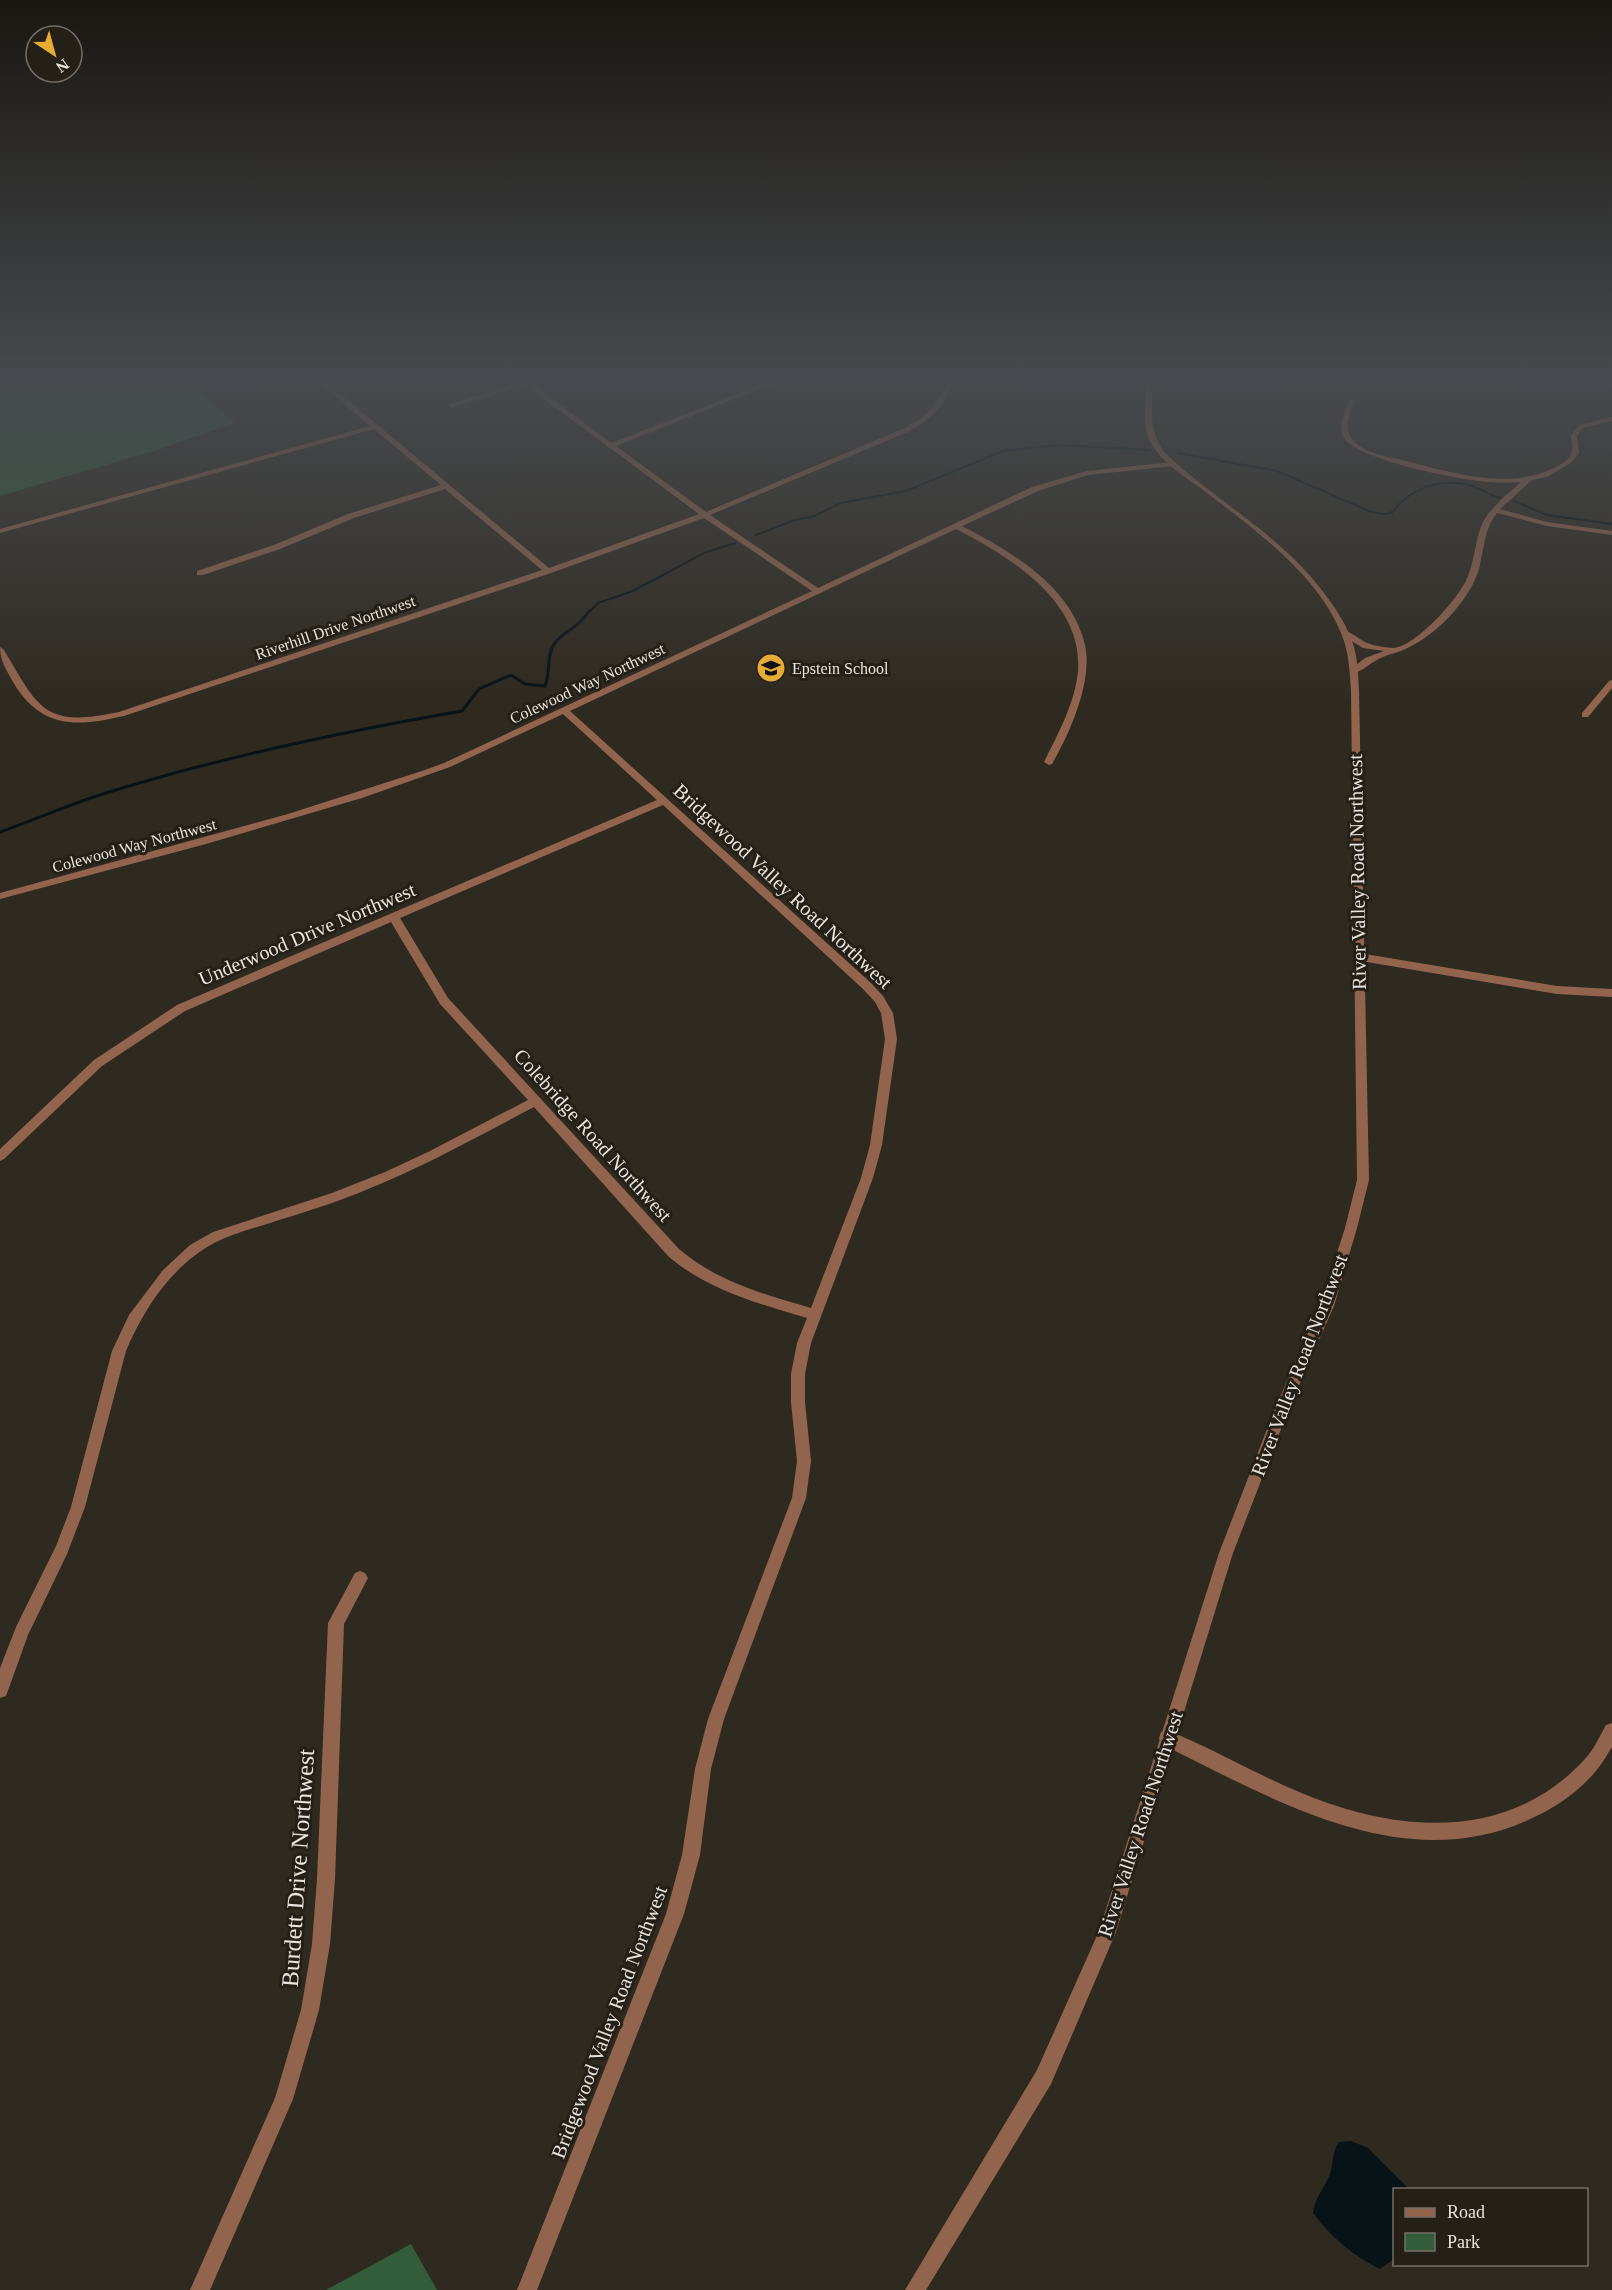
<svg xmlns="http://www.w3.org/2000/svg" width="1612" height="2290" viewBox="0 0 1612 2290" font-family="Georgia,serif">
<rect width="100%" height="100%" fill="#2f2a20"/>
<g fill="#335c3b">
<polygon points="0,382 188,382 235,423 160,449 0,496"/>
<polygon points="411,2244 437,2290 326,2290"/>
</g>
<path fill="#071316" d="M1351,2141L1368,2148L1409,2189L1394,2190V2259L1380,2269C1353,2256 1330,2236 1313,2213C1316,2195 1324,2189 1330,2174C1334,2162 1331,2154 1339,2142Z"/>
<g fill="none" stroke-linecap="round" stroke-linejoin="round">
<g stroke="#071316" stroke-width="2">
<path d="M1178,453L1277,471L1371,512L1384,514L1393,512C1410,488 1440,478 1469,485C1480,488 1489,495 1500,498"/>
<polyline points="1514,501 1547,515 1612,524"/>
<polyline points="756,535 795,520 814,516 841,503 906,491 1003,451 1058,445 1150,450"/>
<polyline points="588,613 598,603 633,591 704,553 735,543"/>
</g>
<path stroke="#071316" stroke-width="3" d="M0,832C34,820 68,805 103,794C220,757 341,732 462,711L479,689L511,675L525,684L545,686C551,673 546,655 554,644C564,630 578,629 589,611"/>
<g fill="#93644d" fill-rule="evenodd">
<path d="M319,382H326L549,568L699,514L610,448L607,447L606,445L526,386L452,407L450,406V404L522,382H530L611,443L767,382H777L616,446L706,512L905,428L921,418L934,406L947,382H953C945,406 931,419 910,431L710,515L818,588L1032,487L1087,471L1173,462L1177,464L1173,466L1088,475L1038,491L962,526C1011,551 1072,587 1085,645C1093,681 1070,733 1052,764L1049,765L1044,762C1058,734 1075,703 1078,671C1083,601 1010,557 956,529L570,711L871,983L883,996L893,1013L897,1039L882,1145L873,1178L811,1343L805,1374V1402L811,1461L806,1498L724,1719L711,1769L700,1855L684,1914L537,2290H517L666,1914L682,1855L695,1769L708,1719L792,1498L797,1461L791,1402V1374L797,1343L807,1318C757,1303 710,1291 669,1257L534,1107C477,1137 421,1168 361,1192C332,1204 301,1213 270,1223C251,1229 232,1234 214,1243C172,1266 144,1308 126,1351L85,1507L67,1554L28,1635L6,1696L0,1698V1668L16,1627L56,1546L71,1507L112,1351L129,1315L163,1270L190,1245L213,1232L332,1193L385,1172L428,1152L528,1100L440,1004L391,922L185,1011L102,1066L4,1159L0,1161V1149L94,1060L177,1005L657,800L563,714L450,767L362,798L206,844L0,899V893L288,814L422,771L444,763L812,591L704,518L551,573L124,716C76,727 41,729 13,682C7,671 0,661 0,647L4,650C39,709 44,728 119,712L542,570L445,489L354,518L280,549L203,575H197V571L274,545L348,514L441,485L374,429L0,533V529L370,426ZM663,805L863,989L875,1002L881,1013L885,1039L870,1145L861,1178L811,1308C763,1294 718,1282 679,1249L448,998L400,918Z"/>
<polygon points="1606,382 1612,382 1612,385"/>
<path d="M1352,398L1355,400C1352,410 1344,425 1350,435C1358,453 1386,456 1402,460C1450,472 1507,491 1554,468C1560,465 1568,461 1571,454C1574,448 1571,442 1571,436L1579,425L1612,417V421L1583,428L1577,436L1579,453L1571,463L1547,477L1532,480L1500,509L1547,522L1612,531V535L1547,526L1497,513C1484,529 1484,550 1479,569C1470,599 1440,631 1413,645C1404,651 1393,653 1383,657C1373,660 1361,674 1351,673V669L1365,658L1384,651L1363,648L1342,635V631C1352,631 1358,639 1367,643C1372,645 1388,648 1393,648C1416,647 1461,596 1468,576C1475,559 1475,539 1483,522C1492,506 1507,494 1521,482C1507,483 1494,483 1480,481C1453,478 1353,459 1343,436C1338,425 1346,411 1349,400Z"/>
<polygon points="1612,680 1612,688 1588,717 1582,717 1582,713 1609,681"/>
<polygon points="1359,953 1557,986 1612,989 1612,997 1557,994 1355,960 1354,957"/>
<polygon points="360,1571 365,1573 368,1578 344,1624 335,1879 330,1944 319,2010 293,2099 210,2290 190,2290 275,2098 301,2010 312,1944 317,1879 328,1623 355,1573"/>
<path d="M1612,1723V1747L1610,1750C1592,1783 1562,1805 1528,1820C1401,1877 1274,1799 1161,1744L1159,1738L1161,1732L1167,1730C1214,1749 1257,1775 1304,1794C1399,1833 1508,1842 1584,1760C1594,1750 1599,1737 1606,1725Z"/>
</g>
<path fill="#93644d" fill-rule="evenodd" d="M1147,382H1153C1152,408 1148,431 1165,453C1217,502 1281,535 1324,593C1335,607 1346,624 1352,641C1358,657 1358,674 1359,691L1369,1180L1357,1228L1334,1306L1290,1406L1233,1553L1116,1932L1051,2084L926,2290H905L1037,2070L1099,1931L1219,1553L1276,1406L1320,1306L1345,1228L1357,1180L1351,691C1350,674 1349,657 1344,641C1323,578 1254,529 1203,490C1184,476 1157,460 1148,437C1142,420 1146,400 1147,382Z"/>
</g>
<linearGradient id="sky" x2="0" y2="1"><stop stop-color="#1a1712"/><stop offset="0.54" stop-color="#474a4e"/><stop offset="1" stop-color="#474a4e" stop-opacity="0"/></linearGradient>
<rect width="1612" height="703" fill="url(#sky)"/>
<defs>
<g id="school-disc" transform="scale(1.5)"><circle r="9.5" fill="#e6ac36" stroke="#252017"/><path d="M0-5L7-2L0 1L-7-2ZM-4 1L0 2.5L4 1V4Q0 6-4 4Z" fill="#111"/></g>
</defs>
<g fill-rule="evenodd">
<use href="#school-disc" x="771" y="668"/>
</g>
<g text-anchor="middle" stroke-width="6" stroke-linejoin="round" paint-order="stroke">
<g font-size="16" fill="#e8e4de" stroke="#252017">
<text transform="translate(335 627) rotate(-19)" y="6">Riverhill Drive Northwest</text>
<text transform="translate(587 683) rotate(-25)" y="6">Colewood Way Northwest</text>
<text transform="translate(134 845) rotate(-15)" y="6">Colewood Way Northwest</text>
</g>
<g font-size="16" fill="#e8e4de" stroke="#252017" text-anchor="start">
<text x="792" y="674">Epstein School</text>
</g>
<g font-size="20" fill="#e8e4de" stroke="#252017">
<text transform="translate(1357 872) rotate(-91)" y="7">River Valley Road Northwest</text>
<text transform="translate(783 886) rotate(43)" y="7">Bridgewood Valley Road Northwest</text>
<text transform="translate(307 934) rotate(-23)" y="7">Underwood Drive Northwest</text>
<text transform="translate(593 1135) rotate(48)" y="7">Colebridge Road Northwest</text>
<text transform="translate(1299 1365) rotate(-69)" y="7">River Valley Road Northwest</text>
<text transform="translate(1140 1824) rotate(-72)" y="7">River Valley Road Northwest</text>
<text transform="translate(609 2022) rotate(-69)" y="7">Bridgewood Valley Road Northwest</text>
</g>
<g font-size="24" fill="#e8e4de" stroke="#252017">
<text transform="translate(298 1868) rotate(-86)" y="8">Burdett Drive Northwest</text>
</g>
</g>
<rect x="1393" y="2188" width="195" height="78" fill="#252017" stroke="#736e67" stroke-width="1.5"/>
<rect x="1405" y="2208" width="30" height="9" fill="#93644d" stroke="#736e67" stroke-width="1.5"/>
<text x="1447" y="2218" font-size="18" fill="#e8e4de">Road</text>
<rect x="1405" y="2233" width="30" height="18" fill="#335c3b" stroke="#736e67" stroke-width="1.5"/>
<text x="1447" y="2248" font-size="18" fill="#e8e4de">Park</text>
<g transform="translate(54 54) rotate(144)"><circle r="28" fill="#252017" stroke="#736e67" stroke-width="1.5"/>
<path d="M0-4.5L10 22L0 15L-10 22Z" fill="#e6ac36"/>
<text y="-9" font-size="16" font-weight="bold" text-anchor="middle" fill="#e8e4de">N</text>
</g>
</svg>
